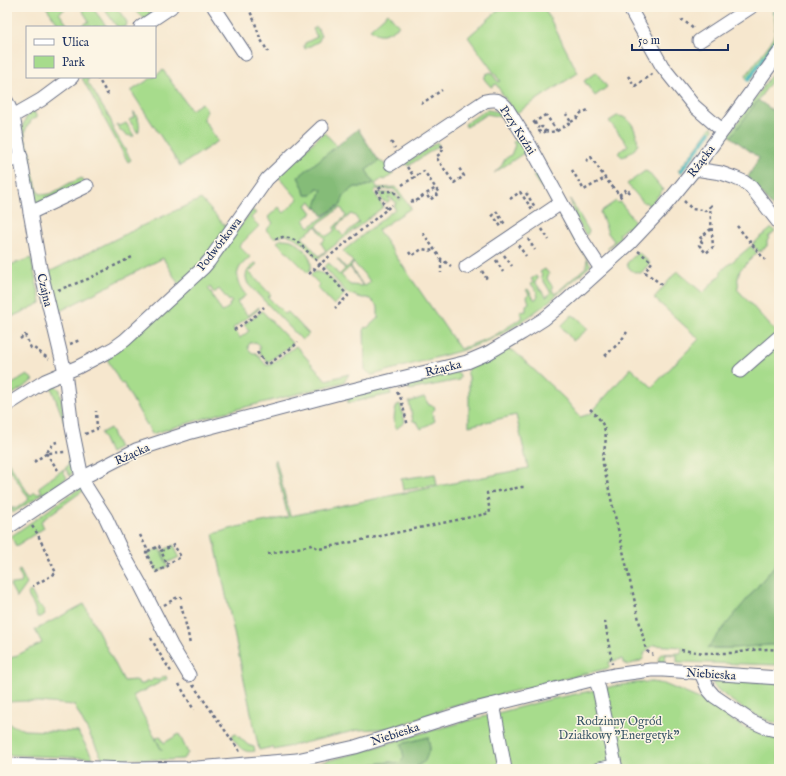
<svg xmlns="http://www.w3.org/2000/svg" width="786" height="776" viewBox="0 0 786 776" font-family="'IM FELL English',serif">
<rect width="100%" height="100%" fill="#fcf5e5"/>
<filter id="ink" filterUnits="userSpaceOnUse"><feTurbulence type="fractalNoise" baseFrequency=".025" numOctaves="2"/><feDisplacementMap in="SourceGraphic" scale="8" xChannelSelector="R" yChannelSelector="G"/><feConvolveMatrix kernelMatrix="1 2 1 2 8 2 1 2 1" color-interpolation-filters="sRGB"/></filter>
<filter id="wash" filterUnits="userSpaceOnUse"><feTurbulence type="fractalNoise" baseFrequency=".012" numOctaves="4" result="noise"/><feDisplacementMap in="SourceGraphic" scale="16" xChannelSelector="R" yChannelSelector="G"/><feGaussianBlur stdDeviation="0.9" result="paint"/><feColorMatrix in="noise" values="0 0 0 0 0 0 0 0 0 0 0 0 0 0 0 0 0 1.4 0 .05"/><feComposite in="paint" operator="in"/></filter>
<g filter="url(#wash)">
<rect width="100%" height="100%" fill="#f6e7ce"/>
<g fill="#a7dc8c" stroke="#618675" fill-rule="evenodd">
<polygon points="46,7 68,7 59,13 69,27 60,27"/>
<polygon points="80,7 92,7 107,27 92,27 90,25 87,27 81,27 89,21"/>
<polygon points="103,7 116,7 127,22 126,27 117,27"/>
<polygon points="133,7 164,7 144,19 142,16 138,14"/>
<path d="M502,7H544L578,73L515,114L496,84L491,87C489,84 486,82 484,79L486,74L491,72L498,82L500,81L468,37Z"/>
<path d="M775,11H777L779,15V36L748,80L745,77L771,42C776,33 777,22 772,12Z"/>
<path d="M388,13L399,26C393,30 384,37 376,33C376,33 371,29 370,29Z"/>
<polygon points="317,27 321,36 319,41 305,49 304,46 305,43 317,37 313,29"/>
<polygon points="779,64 779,71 731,137 729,135"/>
<polygon points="163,70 191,110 202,103 205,106 207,111 204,117 204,120 218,141 180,166 131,91 153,77 155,77 155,76"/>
<polygon points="596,72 607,87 595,96 584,81"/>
<polygon points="83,77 90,77 88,78 88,83 94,92 102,106 108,115 111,121 114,131 131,160 128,162 82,78"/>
<path d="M487,110C495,111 500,112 506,118L551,192C542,191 538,183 533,176L535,174L524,153L494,173L502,165L505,159L511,155L515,145L513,142L516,139L502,117L487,114L466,127L465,124L484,111Z"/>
<path d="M34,111L37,118L31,120L30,124L27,126L25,132V138L31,154V166L38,192C47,200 61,187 70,183C74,181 78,180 82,178L84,182L35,206L22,127L27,116Z"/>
<path d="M134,112C139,119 141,126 138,133L129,120L134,117Z"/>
<path d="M617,116C632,116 636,131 638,144C635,150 629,155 622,157L618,153L628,145L609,121Z"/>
<path d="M126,123L134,136C126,137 120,131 116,124C120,127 122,125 126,123Z"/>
<polygon points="712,126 713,129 690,160 690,161 680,173 678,171"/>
<path d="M324,132L337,146L298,177L303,187L305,195H312L317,188L322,189L316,206L317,208L316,209L311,201L306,205L312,213L304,220L309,227L341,205L344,195L355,187H363L374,183L366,170L379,161C385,163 390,168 393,174L385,180L382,179L375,184L378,188L396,187L411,208L378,230L460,349L494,336L523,317L520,312L526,311V305L529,303L527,297L529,294L526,290L528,289L534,299H536L538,297L536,290L531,284L533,282L531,279L536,276L538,279L535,282L546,297L551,293L543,280L541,278V276L542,275L540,272L545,269L549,274L547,278C548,281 551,284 553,287L552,290L555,294L586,267L587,259L564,223L565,219L587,259L591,265C549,302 515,334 460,351L372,375L365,370L364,328L366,327L367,328L378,318V307L370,299L367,298H362L347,293L324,267L329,263L339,275L345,269L337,259H338L346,268L353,262L343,251L395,209L394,206L396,203V202L389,197L388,198L390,200L387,203L382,200L379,193H394L399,200H401C400,196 397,191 393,189L378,190L377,188L374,191L383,207L317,259C309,250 297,234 284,235C281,236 277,237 274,238L266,230L273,223L268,217L279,207L284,213L298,199L279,177L267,188C283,166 306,151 324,132ZM340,208L342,209L346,216L334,227V231L327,236L325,235L317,226L319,223ZM351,214L355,216L359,222L343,236L337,229V226ZM316,226L325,239L321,243L326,251L319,256L302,237ZM354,263L371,282L365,286L362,284L351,267L352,264ZM350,267L363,286L350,285L341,275Z"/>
<polygon points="437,142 439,146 408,166 406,163"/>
<polygon points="645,171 648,172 663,190 649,206 646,202 644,203 627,184"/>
<polygon points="201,199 227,228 207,257 179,285 163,258 56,313 47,273 144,225"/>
<polygon points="570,199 589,231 587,235 585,234 575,216"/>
<path d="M616,201L618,203L620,202C626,209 631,216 636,224L631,230L627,227L619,234L621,237L608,249L607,248L614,241L608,233L600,212Z"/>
<path d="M252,210L256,213L251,218L259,226L239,246L250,257C247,260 243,263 240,267C234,277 239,287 246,295L237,302L248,316L259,307V309L254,313L233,328L240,338L249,331L244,324L255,317L262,311L293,344L268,362L259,352C260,347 259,345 256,342L250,343L248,346L249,350L253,353H256L266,365H270L296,346L326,380L349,374L344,382L222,413L152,434L123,383L121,384L107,359L212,269L211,267ZM210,287L214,293L219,289L229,301L230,300L232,302L229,304L230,306L222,312L208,288Z"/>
<polygon points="772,228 775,232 768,237 769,238 767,241 767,246 759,252 752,244"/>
<path d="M281,239C284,239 287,239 291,240C301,244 318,261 308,273L277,242Z"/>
<path d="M751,246L757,253L740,270C739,273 739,275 738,278C737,283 740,283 737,289L777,333L779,341V560L708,648C731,650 755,644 779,645V665L677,662V655L666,654L665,662H658L659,656L661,654L681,653L682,647L653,645L645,652L643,659L640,661L628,665L624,663L622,659L609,662L610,667L609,668L452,706L393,728L358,730L274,750L273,747L259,750L213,534L237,527L288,517L274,460H276L290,516L528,468L516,415L469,426V377L467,372L469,367L508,350L514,351L565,399L580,417L590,414L631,368L652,387L699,339L654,298L677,271L703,293L721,274V271Z"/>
<path d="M638,252L650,263L641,273C635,273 628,270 627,263Z"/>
<polygon points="31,258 41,303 7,319 7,266"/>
<path d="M255,263L257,264L249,272L271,295L268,297L285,314L288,312L309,334L302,340L248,284C243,273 248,270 255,263Z"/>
<path d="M315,272C328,271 337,286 345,294L334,305L317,287L320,285L310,275Z"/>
<polygon points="572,315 578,318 588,329 573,341 561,326"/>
<path d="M455,371C460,373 461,375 459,380L409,390L407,383Z"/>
<polygon points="27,375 34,380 13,394 9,386"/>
<path d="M51,385C55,386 58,387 60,390L65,424L51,387L37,392Z"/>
<polygon points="389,387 391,394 348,403 348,399 351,397"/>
<polygon points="424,397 429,405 434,406 435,409 432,412 435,421 421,429 417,422 413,421 409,402"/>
<path d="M400,404L405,422L396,429C393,422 394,413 397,405Z"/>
<polygon points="110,428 119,448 110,453 101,433"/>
<path d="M69,456L71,457C73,464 75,470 70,476L66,469L63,471L67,478L43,494L39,487L68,466Z"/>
<polygon points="7,460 30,496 35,492 37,494 40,492 42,494 13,513 11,508 17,508 29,499 7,465"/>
<polygon points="435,474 437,485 403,490 401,479"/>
<polygon points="80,488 84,490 41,521 44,528 16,546 11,536 13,535"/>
<polygon points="174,545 179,557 167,563 162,551"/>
<polygon points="159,548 168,566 157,572 148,554"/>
<polygon points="20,570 27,584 17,598 10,585 12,584 21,583 22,580 18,571"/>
<path d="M31,591L38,605L43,609L45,614L41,617H37C36,613 35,610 34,606C32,601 28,598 28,593Z"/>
<polygon points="84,604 124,681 135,680 138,681 139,684 144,684 146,681 148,680 150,682 153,679 159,680 163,677 166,676 167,679 140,693 140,692 133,696 162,751 156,738 160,736 164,743 179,734 188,753 183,759 166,760 102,758 74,705 26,701 7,702 7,660 42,643 35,630"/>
<path d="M719,680L779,683V724C756,718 730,702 713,685V682L715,681Z"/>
<polygon points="652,682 664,684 702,700 741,726 758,732 779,738 779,769 416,769 416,768 430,748 428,737 399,763 389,762 360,766 358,769 332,769 322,766 316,769 276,769 311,765 357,753 426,732 547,700 615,686 635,683"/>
<polygon points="7,723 24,730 78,732 93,758 7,755"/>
<path d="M233,734H236L248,745L254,747L255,751C242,754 238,745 231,736Z"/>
</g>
<g fill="#85bc78" stroke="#50766b">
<polygon points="758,100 779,115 779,215 748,177 759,158 731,137"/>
<polygon points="358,129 379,161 366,170 374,183 363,187 355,187 344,195 341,204 323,216 316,206 322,189 317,188 312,195 305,195 303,187 298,177"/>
<polygon points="779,560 779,645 768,645 735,648 707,648"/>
<polygon points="428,737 430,748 425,761 416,767 416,769 358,769 359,766 389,762 399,763 404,758 401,744"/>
</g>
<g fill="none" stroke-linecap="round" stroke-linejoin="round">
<g stroke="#42b2b9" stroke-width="4">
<polyline points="776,11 779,24"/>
<polyline points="748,80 776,41 779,34"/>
<polyline points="681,171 710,132"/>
</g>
</g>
</g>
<g filter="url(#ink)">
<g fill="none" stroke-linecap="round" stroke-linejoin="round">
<g stroke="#686f85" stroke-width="15">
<g id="minor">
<polyline points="214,7 245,54"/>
<polyline points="629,7 662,66 694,106 717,126 724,129"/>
<polyline points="141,27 171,7"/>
<polyline points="699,41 751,7"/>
<polyline points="7,102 13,116 40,268 65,372 72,428 82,478 87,488 106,518 122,552 140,584 171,645 189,675"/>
<polyline points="13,116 41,100 72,77"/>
<polyline points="7,162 21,157"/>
<path d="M391,164L485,101C494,99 499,99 506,107L531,147L579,235L601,269"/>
<polyline points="695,169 721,173 735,178 744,182 751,187 779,223"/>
<polyline points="30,213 87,186"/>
<polyline points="466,267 561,203"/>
<polyline points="740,371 779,337"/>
<polyline points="7,405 45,381 78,367 103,354 114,348 125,340 203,268 209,261 267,179 322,127"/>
<polyline points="7,528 82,478 136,450 188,433 340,393 467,362 488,353 522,333 544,319 566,301 629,244 663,208 695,169 779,53"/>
<polyline points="701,673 708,689 714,696 751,721 767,728 779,731"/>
<polyline points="595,679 599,689 616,769"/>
<polyline points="492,705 495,714 505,769"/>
<polyline points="7,765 128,769 197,768 297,760 355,747 475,709 595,679 614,675 651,670 663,670 779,678"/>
<polyline points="599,769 615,766"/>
</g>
</g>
<g stroke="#686f85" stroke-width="2.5" stroke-dasharray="3 3" stroke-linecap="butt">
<polyline points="248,7 254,20 260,38 268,52"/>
<polyline points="681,21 683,20 695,30"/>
<polyline points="628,76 635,86 653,73"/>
<polyline points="97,77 108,95"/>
<polyline points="421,104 442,90"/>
<polyline points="535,122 536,126 539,128"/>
<polyline points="571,122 576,119 581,113 588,110"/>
<polyline points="533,123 547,114"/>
<circle cx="542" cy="130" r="3"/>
<polyline points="545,131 550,132 557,131 546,115"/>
<polyline points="557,131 571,122 566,114"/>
<polyline points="391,142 395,148"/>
<polyline points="441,145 444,149 442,151 441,153 436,157 454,183 464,176 459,168"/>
<polyline points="586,161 591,157 605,178 622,198"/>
<polyline points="407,167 415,178"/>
<polyline points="572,170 584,190 605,178"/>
<polyline points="402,185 424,171 439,193 430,200 426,194 436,188"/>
<polyline points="376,192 393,191 397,195 399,198"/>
<polyline points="526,193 535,207"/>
<polyline points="619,195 627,189 630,193"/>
<polyline points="510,199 520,192 532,209"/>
<polyline points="684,201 692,209 698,210 703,209 705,211 710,207"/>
<polyline points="411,202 415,200 416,201 426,194"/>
<polyline points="712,205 710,207 713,247 706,253 699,245 702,242 699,239 712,228"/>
<polyline points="387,209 392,205"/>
<polyline points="496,211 506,226"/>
<polyline points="492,214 502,228"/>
<polyline points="737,226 765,260"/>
<polyline points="542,229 549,240"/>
<polyline points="423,233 441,259 451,266"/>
<polyline points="275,239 283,237 289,238 297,241 320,264 348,296 335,308"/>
<polyline points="528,239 535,250"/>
<polyline points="518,245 526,256"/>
<polyline points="638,251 652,262 645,272 662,285"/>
<polyline points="409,252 411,255 413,255 422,249 434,251"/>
<polyline points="504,255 512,266"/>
<polyline points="441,260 441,273"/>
<polyline points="496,260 503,272"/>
<polyline points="482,271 488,281"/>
<polyline points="309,274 320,264 387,209 376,191 384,185"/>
<polyline points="58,290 88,279 132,257"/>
<polyline points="234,330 256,315 264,307"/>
<polyline points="20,339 25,335 31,348 34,348 49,359"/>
<polyline points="70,344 80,340"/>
<polyline points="257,352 265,363 269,364 294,346 298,342"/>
<polyline points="605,356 620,342 627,332"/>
<polyline points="397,392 401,399 408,426"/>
<path d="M590,409C601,419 608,429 605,445C604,453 602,456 603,464L645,646L647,651L653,655"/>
<polyline points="85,434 97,429 96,411"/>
<polyline points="47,452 54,443 57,442"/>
<polyline points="46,453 58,470"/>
<polyline points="34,462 47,453 65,452"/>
<polyline points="32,526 37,533 56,573 33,586"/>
<polyline points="140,535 148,551 146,553 156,572 168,566 167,564 161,551 174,545 181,557 167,564"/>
<polyline points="148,551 159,546 161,551"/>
<polyline points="268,554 312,545 319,549 490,513 487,493 522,487 524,487"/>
<polyline points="164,605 176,598 182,597"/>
<polyline points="181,605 188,633 190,645"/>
<polyline points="605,621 612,664"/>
<polyline points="151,638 156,647 156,648 172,673"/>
<polyline points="681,650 704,653 735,653 752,650 769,649 779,650"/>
<polyline points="179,684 194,710"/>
<polyline points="193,685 241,753"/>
</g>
<use href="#minor" stroke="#fff" stroke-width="13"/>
</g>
</g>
<g text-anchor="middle" stroke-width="3" stroke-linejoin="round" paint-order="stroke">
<g font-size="12" fill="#1b2f5e" stroke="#fcf5e5">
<text transform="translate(518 130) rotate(57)" y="4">Przy Kuźni</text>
<text transform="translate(701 161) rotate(-53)" y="4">Rżącka</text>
<text transform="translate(219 244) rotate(-52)" y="4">Podwórkowa</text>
<text transform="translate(45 290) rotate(77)" y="4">Czajna</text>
<text transform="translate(443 368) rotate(-14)" y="4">Rżącka</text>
<text transform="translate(132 454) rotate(-24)" y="4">Rżącka</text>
<text transform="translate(711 674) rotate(4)" y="4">Niebieska</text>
<text transform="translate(395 734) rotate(-18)" y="4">Niebieska</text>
</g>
<g font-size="12" fill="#3e5a6a" stroke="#fcf5e5">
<text x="619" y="725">Rodzinny Ogród<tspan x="619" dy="14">Działkowy "Energetyk"</tspan></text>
</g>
</g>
<rect width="786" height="776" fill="none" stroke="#fcf5e5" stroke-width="24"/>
<rect x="26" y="26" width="130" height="52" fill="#fcf5e5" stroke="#a2a6af"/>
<rect x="34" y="39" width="20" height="6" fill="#ffffff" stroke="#a2a6af"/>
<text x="62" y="46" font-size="12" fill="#1b2f5e">Ulica</text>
<rect x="34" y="56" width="20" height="12" fill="#a7dc8c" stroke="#a2a6af"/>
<text x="62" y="66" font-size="12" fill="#1b2f5e">Park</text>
<path d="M632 44v6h96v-6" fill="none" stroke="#1b2f5e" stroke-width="2"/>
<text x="638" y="44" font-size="12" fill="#1b2f5e" stroke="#fcf5e5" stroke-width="3" paint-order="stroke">50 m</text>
</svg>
